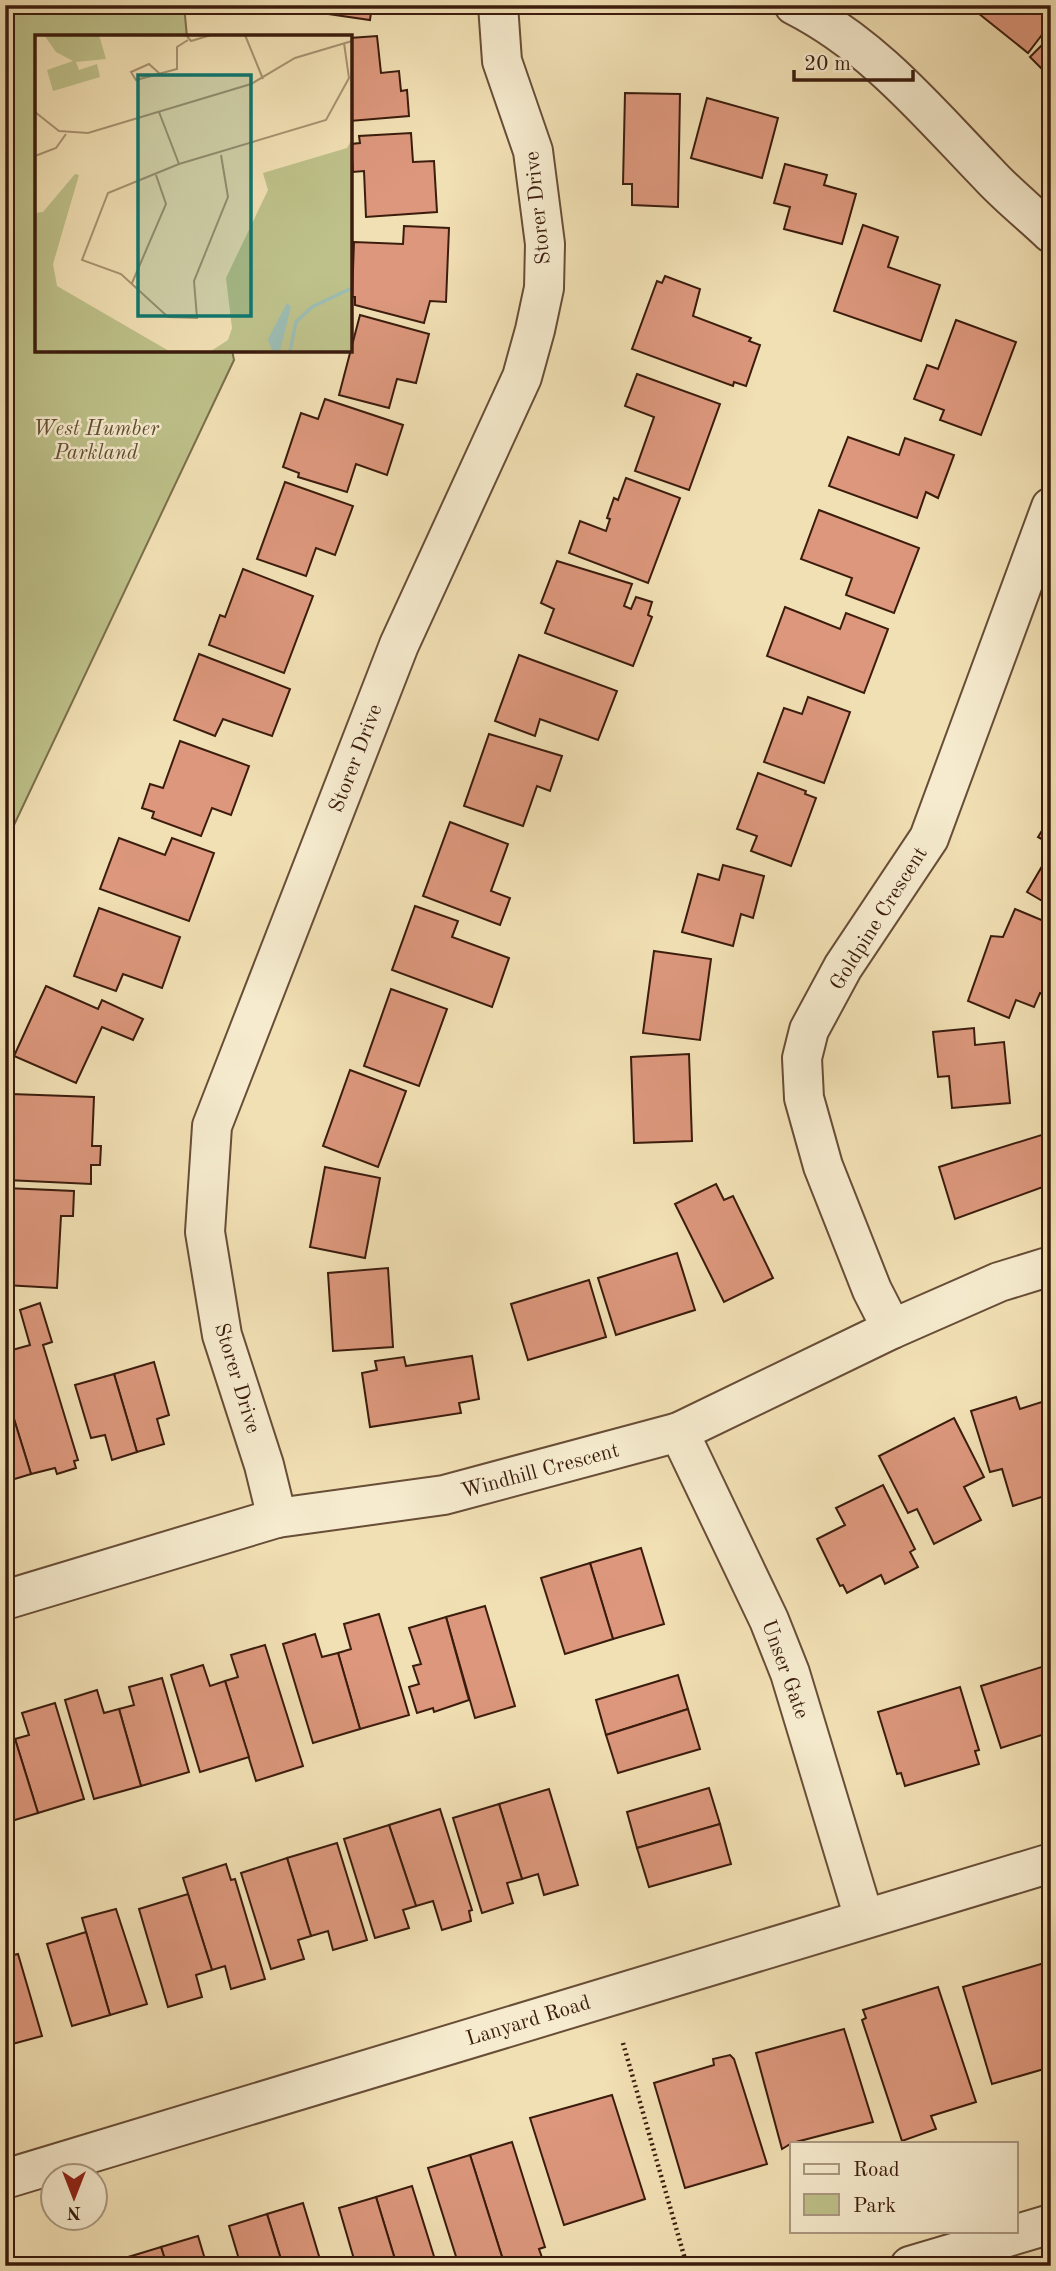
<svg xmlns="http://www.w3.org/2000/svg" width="1056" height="2271" viewBox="0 0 1056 2271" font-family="'Old Standard TT',serif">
<rect width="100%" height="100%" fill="#f1e0b4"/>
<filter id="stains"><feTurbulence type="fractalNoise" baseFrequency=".00286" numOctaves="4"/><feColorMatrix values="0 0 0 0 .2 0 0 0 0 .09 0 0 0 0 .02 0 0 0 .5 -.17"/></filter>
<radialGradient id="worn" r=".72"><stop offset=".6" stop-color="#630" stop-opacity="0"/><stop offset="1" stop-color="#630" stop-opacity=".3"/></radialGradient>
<polygon fill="#bec18a" stroke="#7c6e4c" stroke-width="2" points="5,5 184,5 187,37 37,37 37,350 232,350 234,360 5,844"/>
<g fill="#dc977c" stroke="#3b1c0d" stroke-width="2">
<polygon points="300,5 372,5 370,20 300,10"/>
<polygon points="968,5 1037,5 1051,16 1051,23 1028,53"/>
<polygon points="377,36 381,73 399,71 401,91 407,90 409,116 350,121 350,38"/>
<polygon points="1051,36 1051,78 1030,57"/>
<polygon points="625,93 680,94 678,207 632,205 632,184 623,184"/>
<polygon points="707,98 778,118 762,178 691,158"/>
<polygon points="411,133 413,162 434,161 437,212 366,217 364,171 353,172 351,144 360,143 359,136"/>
<polygon points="785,164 827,175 824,185 856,194 842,244 784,229 790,207 774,203"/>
<polygon points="863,225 898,237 888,267 940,285 921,341 834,311"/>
<polygon points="404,226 449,228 446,302 430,301 424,323 355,305 355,297 352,297 354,242 403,244"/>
<polygon points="665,276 700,289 693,316 751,338 749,341 760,345 746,386 734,382 733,386 632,349 657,281 662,283"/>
<polygon points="360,315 429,334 416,383 397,379 389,408 339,395"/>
<polygon points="956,320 1016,342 981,435 940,420 944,410 914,399 927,365 938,369"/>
<polygon points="637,374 720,404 689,490 635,471 654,417 625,406"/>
<polygon points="325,399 403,425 387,475 356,464 347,492 298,477 299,473 283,467 301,413 318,419"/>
<polygon points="848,437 899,455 905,438 954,455 938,498 926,492 917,518 829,486"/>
<polygon points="626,478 680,498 648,583 569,553 580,521 606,531 610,519 607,518 614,498 618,500"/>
<polygon points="285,482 353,506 335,555 316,548 306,576 257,559"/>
<polygon points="819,510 919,548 894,613 846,595 852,578 801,559"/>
<polygon points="557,561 632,584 624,606 631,609 636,597 652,602 648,615 652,617 633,666 545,633 554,609 541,603"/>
<polygon points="243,569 313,596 284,673 209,645 220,615 225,617"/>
<polygon points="785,607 840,629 846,613 888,629 864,693 767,656"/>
<polygon points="199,654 290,689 272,736 223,719 215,736 174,720"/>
<polygon points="519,655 617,691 598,740 540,719 535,736 495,721"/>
<polygon points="808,697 850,712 824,783 764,762 784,708 802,714"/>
<polygon points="489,734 562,756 550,791 537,786 523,826 464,806"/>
<polygon points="180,741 249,766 231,815 212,808 201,836 152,818 154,812 142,808 150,784 163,788"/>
<polygon points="758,773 806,791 805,794 816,798 791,866 751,851 757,836 737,829"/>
<polygon points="1051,816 1051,844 1038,837"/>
<polygon points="450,822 508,844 491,891 510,898 500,925 423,896"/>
<polygon points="119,838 165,855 172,838 214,853 189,921 100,889"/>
<polygon points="1051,851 1051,906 1027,892"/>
<polygon points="723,865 764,876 753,918 741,914 733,946 682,932 698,874 719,880"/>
<polygon points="415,906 458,921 452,937 509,958 492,1007 392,970"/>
<polygon points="99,908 180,937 162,988 123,974 116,991 74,976"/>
<polygon points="1015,909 1051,924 1051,986 1047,996 1040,993 1034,1007 1016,1000 1009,1018 968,1001 991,936 1003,937"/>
<polygon points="654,951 711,959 700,1040 643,1033"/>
<polygon points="46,986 98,1009 102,1000 143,1019 133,1040 102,1027 76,1083 14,1056"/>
<polygon points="391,989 447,1009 419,1086 364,1066"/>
<polygon points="974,1028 975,1045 1004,1042 1010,1103 952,1108 949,1076 938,1077 933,1032"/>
<polygon points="689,1054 692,1141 634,1143 631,1057"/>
<polygon points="350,1070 406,1091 378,1167 323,1146"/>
<polygon points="11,1094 94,1097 92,1146 101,1146 100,1165 91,1165 91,1184 7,1180"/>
<polygon points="1051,1132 1051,1184 955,1219 939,1167"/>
<polygon points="325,1167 380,1178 365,1258 310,1247"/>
<polygon points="716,1184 724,1200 733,1196 773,1278 724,1302 675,1204"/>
<polygon points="5,1188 74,1191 73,1216 61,1216 57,1288 5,1285"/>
<polygon points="677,1253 695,1310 616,1335 598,1278"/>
<polygon points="388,1268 393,1347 333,1351 328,1273"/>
<polygon points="589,1280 606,1337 528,1360 511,1304"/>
<polygon points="40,1303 52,1342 43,1345 78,1460 74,1461 76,1468 57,1474 55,1468 31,1474 5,1390 5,1352 30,1345 20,1310"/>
<polygon points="472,1356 479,1399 459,1403 461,1413 370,1427 362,1373 377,1370 375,1361 404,1357 406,1366"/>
<polygon points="154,1362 169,1415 157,1419 164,1444 137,1452 114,1374"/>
<polygon points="114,1374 137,1452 112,1460 105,1435 91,1438 75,1385"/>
<polygon points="5,1390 31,1474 5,1482"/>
<polygon points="1016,1397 1020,1409 1051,1399 1051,1494 1013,1506 1002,1469 990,1472 971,1411"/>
<polygon points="954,1418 984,1477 964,1487 981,1520 934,1544 917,1509 908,1513 879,1456"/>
<polygon points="883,1485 915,1549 910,1552 918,1567 885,1584 881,1575 847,1593 843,1585 840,1586 817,1539 845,1525 836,1508"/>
<polygon points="641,1548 664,1624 613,1639 590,1563"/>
<polygon points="590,1563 613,1639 565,1654 541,1578"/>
<polygon points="485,1606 515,1706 475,1718 446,1617"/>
<polygon points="379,1614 409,1715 360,1729 338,1653 351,1649 344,1624"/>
<polygon points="446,1617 469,1700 434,1712 433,1708 417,1713 409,1687 419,1684 413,1666 421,1664 409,1628"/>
<polygon points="315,1634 322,1657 338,1653 360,1729 313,1743 283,1644"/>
<polygon points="265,1645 303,1766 256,1781 225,1681 238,1677 231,1655"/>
<polygon points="1051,1664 1051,1732 1001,1748 981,1686"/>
<polygon points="203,1665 210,1686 225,1681 249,1757 200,1772 171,1675"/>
<polygon points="678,1675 688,1709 606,1735 596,1700"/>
<polygon points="162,1678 189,1772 141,1786 119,1709 134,1705 129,1687"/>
<polygon points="960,1687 979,1750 975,1751 979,1764 905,1786 901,1773 897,1774 878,1712"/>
<polygon points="97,1690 104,1713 119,1709 141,1786 94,1799 65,1700"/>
<polygon points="55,1703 84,1799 38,1813 15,1739 29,1735 22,1713"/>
<polygon points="688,1709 700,1749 618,1773 606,1735"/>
<polygon points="15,1739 38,1813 5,1823 5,1742"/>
<polygon points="709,1788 720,1824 637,1848 627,1812"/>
<polygon points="549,1789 578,1885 544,1895 538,1874 522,1879 499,1804"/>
<polygon points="499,1804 522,1879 507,1883 513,1903 482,1913 453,1818"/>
<polygon points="440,1809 472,1910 469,1911 471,1921 442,1930 433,1901 416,1906 389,1825"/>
<polygon points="720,1824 731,1864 649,1887 637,1848"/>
<polygon points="389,1825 416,1906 403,1910 409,1928 375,1938 344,1839"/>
<polygon points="337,1843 367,1940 333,1950 328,1931 311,1936 287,1858"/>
<polygon points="287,1858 311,1936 298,1940 304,1959 271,1969 241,1873"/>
<polygon points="226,1864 231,1880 235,1879 265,1979 231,1989 225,1966 212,1970 183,1878"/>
<polygon points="188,1894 212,1970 196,1975 202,1997 168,2007 139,1909"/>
<polygon points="116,1909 147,2004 110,2015 82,1918"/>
<polygon points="86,1932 110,2015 72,2026 47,1944"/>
<polygon points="18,1954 42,2036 5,2046 5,1957"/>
<polygon points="1051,1961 1051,2067 992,2084 963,1987"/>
<polygon points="938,1987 976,2102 931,2116 936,2129 902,2141 862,2020 866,2018 863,2010"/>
<polygon points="844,2029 873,2122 792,2143 782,2149 756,2053"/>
<polygon points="730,2055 734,2059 767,2164 685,2188 654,2083 714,2065 713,2059"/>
<polygon points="612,2095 645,2199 564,2225 530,2118"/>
<polygon points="512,2142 545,2247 539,2249 545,2266 510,2266 508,2259 503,2260 470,2155"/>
<polygon points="470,2155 503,2260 486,2266 459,2266 428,2168"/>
<polygon points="412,2186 437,2266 397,2266 376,2197"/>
<polygon points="376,2197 397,2266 356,2266 339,2208"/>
<polygon points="303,2203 322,2266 283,2266 267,2214"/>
<polygon points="267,2214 283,2266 241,2266 229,2226"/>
<polygon points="198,2236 207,2266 167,2266 161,2247"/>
<polygon points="161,2247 167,2266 128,2266 125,2258"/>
</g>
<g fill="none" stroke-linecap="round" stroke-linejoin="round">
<g stroke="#684d37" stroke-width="42">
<g id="minor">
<path d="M794,5C873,45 928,112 988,174C1007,195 1030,213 1051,233"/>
<polyline points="892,1329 872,1290 823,1166 804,1098 802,1058 809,1030 843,967 929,838 1051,507"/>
<polyline points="679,1432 769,1620 790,1673 864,1918"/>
<polyline points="277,1518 264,1465 222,1335 205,1232 212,1126 399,645 522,377 535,330 544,288 545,244 533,151 502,61 498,5"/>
<polyline points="5,1600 277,1518 444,1495 679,1432 892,1329 999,1282 1051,1266"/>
<polyline points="5,2179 1051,1863"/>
<polyline points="910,2266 1051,2224"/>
</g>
</g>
<polyline stroke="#3b1c0d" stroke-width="4.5" stroke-dasharray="2 3.5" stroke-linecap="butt" points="623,2043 687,2266"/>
<use href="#minor" stroke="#f6ebce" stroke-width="38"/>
</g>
<g text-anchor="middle" stroke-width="5" stroke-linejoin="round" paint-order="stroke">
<g font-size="21" fill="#3b1c0d" stroke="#f6ebce">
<text transform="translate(537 208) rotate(-96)" y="7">Storer Drive</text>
<text transform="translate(355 758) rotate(-69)" y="7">Storer Drive</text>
<text transform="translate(878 918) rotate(-58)" y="7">Goldpine Crescent</text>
<text transform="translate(238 1378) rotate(73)" y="7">Storer Drive</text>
<text transform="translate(540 1470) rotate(-15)" y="7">Windhill Crescent</text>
<text transform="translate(786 1669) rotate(70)" y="7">Unser Gate</text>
<text transform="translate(528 2020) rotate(-17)" y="7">Lanyard Road</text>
</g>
<g font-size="21" font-style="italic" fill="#624e32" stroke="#f6ebce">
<text x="96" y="435">West Humber<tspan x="96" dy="24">Parkland</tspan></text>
</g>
</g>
<g transform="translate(35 35)">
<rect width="317" height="317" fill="#f1e0b4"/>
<path d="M9,0H64L71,24L41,27L44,35L62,29L65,42L18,56L12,35L38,26L21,17ZM317,104V316H176L193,305L197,293L191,243L233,155L228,138L312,113ZM40,139L44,140L18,229L22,251L134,316H0V178L8,177Z" fill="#bec18a"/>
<path d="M252,268L256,272L245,316H237L233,304Z" fill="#9cbcb3"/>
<path fill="none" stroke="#9cbcb3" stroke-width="3.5" d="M255,316L261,287L277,272L317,253"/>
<path fill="none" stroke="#a89271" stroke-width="2" d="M151,0L156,6L176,0M210,0L228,44M125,39L114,29L96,37L101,45L142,34V12L153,5M0,77L24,96L53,98L216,49L260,23L317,6M124,77L144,129M186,120L193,162L159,246L162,283L133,282L86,239L47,225L73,158L144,129L291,85L314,43L309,8M0,121L21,113L31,99M97,248L131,169L121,140"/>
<path fill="#0f766e" fill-opacity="0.15" stroke="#0f766e" stroke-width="3.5" d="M103,40H216V281H103Z"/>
<rect width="317" height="317" fill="none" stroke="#3b1c0d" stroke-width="3.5"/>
</g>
<rect width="1056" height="2271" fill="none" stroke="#f1e0b4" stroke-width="28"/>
<rect x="7" y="7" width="1042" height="2257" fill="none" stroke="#3b1c0d" stroke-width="3.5"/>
<rect x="14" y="14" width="1028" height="2243" fill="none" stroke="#3b1c0d" stroke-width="2"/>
<rect x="790" y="2142" width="228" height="91" fill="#f6ebce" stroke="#ab9881" stroke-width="2"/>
<rect x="804" y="2164" width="35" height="10" fill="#f6ebce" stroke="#ab9881" stroke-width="2"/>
<text x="853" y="2176" font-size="21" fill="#3b1c0d">Road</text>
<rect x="804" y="2194" width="35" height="21" fill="#bec18a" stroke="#ab9881" stroke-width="2"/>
<text x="853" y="2212" font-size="21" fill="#3b1c0d">Park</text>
<g transform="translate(74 2197) rotate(180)"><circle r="33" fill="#f6ebce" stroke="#ab9881" stroke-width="2"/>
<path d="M0-5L12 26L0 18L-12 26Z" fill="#8f2418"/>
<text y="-10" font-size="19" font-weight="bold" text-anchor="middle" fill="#3b1c0d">N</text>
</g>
<path d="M794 70v10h119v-10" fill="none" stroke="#3b1c0d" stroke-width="3.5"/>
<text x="804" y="70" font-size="21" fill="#3b1c0d" stroke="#f6ebce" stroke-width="5" paint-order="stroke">20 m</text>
<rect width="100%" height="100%" filter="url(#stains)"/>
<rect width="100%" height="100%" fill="url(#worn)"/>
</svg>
